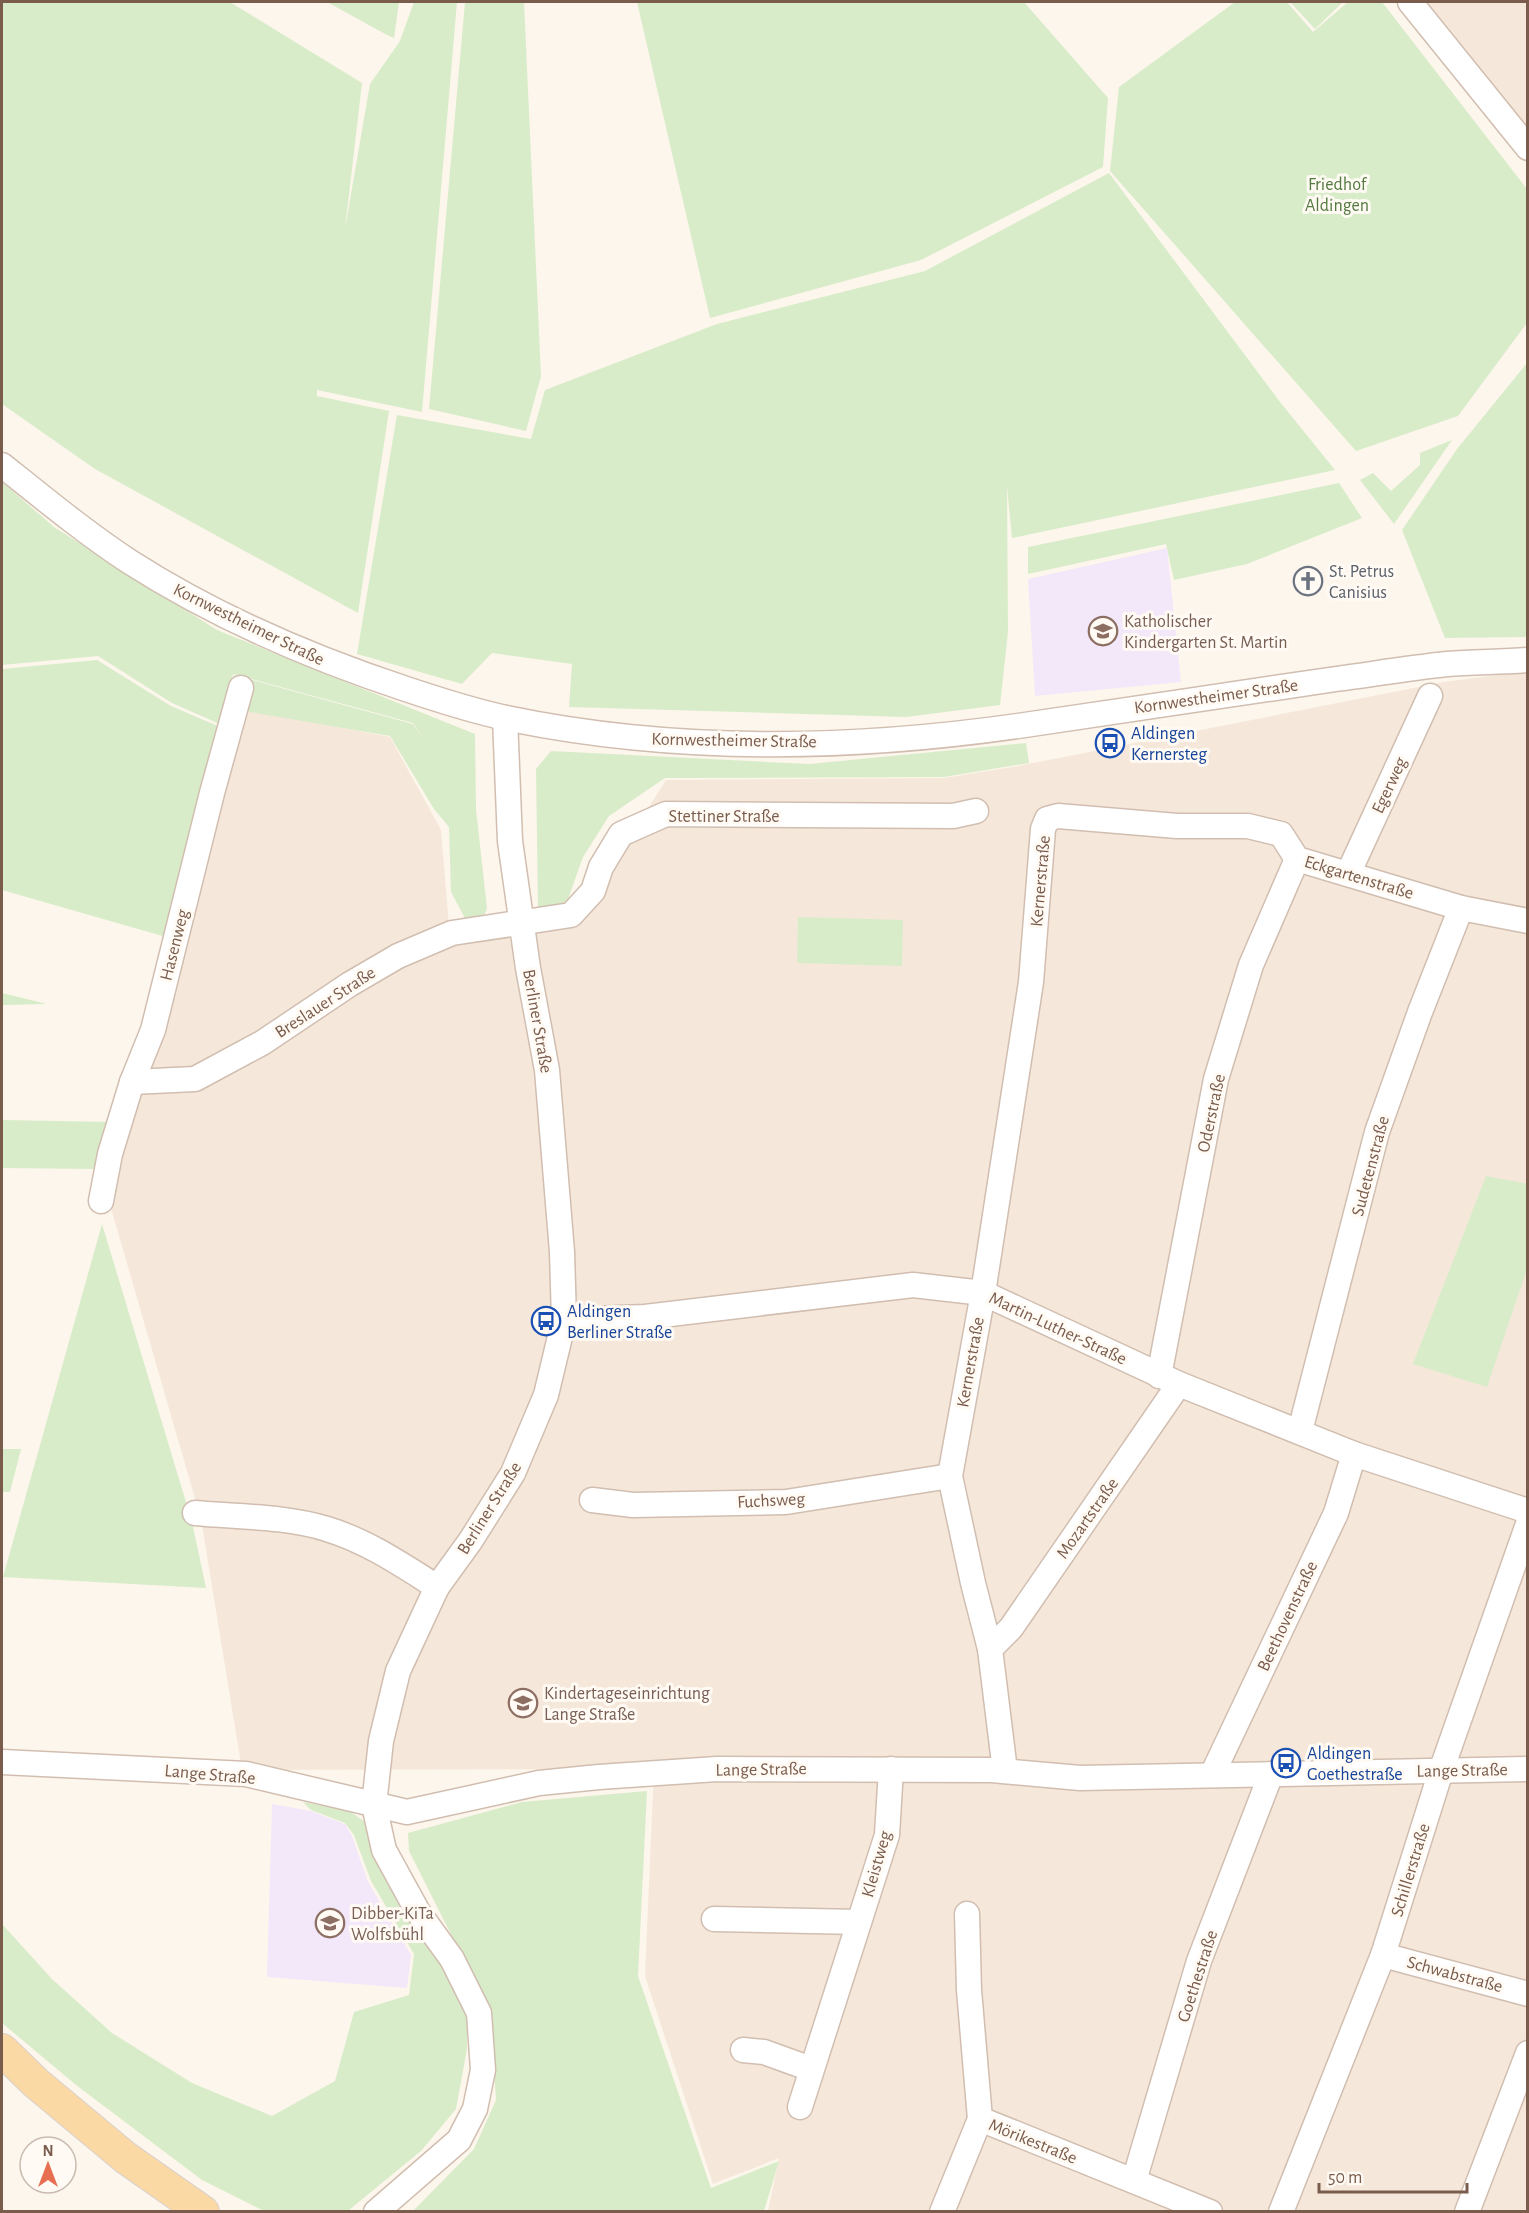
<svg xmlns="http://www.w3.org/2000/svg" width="1529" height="2213" viewBox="0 0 1529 2213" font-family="'Alegreya Sans',sans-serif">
<rect width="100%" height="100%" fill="#fdf6ec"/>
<g fill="#f5e8da">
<polygon points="1411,2 1527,2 1527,153"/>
<polygon points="1527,671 1527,2211 768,2211 779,2158 713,2184 645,1976 654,1769 242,1770 201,1519 108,1198 242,708 390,737 441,830 449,925 578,918 666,780 944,778 1018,766 1444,682"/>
</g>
<g fill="#f3e8fa">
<polygon points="1167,548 1181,682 1035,696 1028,579"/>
<polygon points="272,1804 311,1811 345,1824 352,1836 368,1882 411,1955 407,1988 267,1977"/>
</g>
<g fill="#d8ecc9">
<polygon points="2,2 230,2 362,83 345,229 370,84 400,41 414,2 457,2 422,412 317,390 317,396 389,411 358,613 95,469 2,404"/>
<polygon points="327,2 399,2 394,38 387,35"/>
<polygon points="465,2 524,2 541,376 526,431 429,409"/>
<polygon points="637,2 1024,2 1108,98 1103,167 921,260 710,318"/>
<polygon points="1235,2 1287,2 1313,32 1348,2 1382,2 1527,189 1527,323 1458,416 1356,451 1110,171 1119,87"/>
<polygon points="1290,2 1343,2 1315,29"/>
<polygon points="1109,173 1280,402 1335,470 1012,538 1007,486 1008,632 1000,705 906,717 569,707 572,664 492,653 462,684 357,654 397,415 531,439 545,390 717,324 925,271"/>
<polygon points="1527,363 1527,637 1445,638 1402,530 1457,449"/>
<polygon points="1452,440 1394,524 1360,480 1373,473 1391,491 1420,465 1420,453"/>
<polygon points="2,482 54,527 217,630 475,734 476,809 487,908 483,919 467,922 451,892 449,827 434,809 390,736 227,708 234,675 413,724 425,740 413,723 233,674 222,725 172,703 98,656 2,665"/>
<polygon points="1339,483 1362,518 1247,564 1174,580 1166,544 1028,574 1028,547"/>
<polygon points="97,660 171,706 220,727 166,937 2,890 2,669"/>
<polygon points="1026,743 1029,763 944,777 665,778 609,816 583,857 567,902 538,909 536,769 551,751 809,764"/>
<polygon points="798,917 903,920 902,966 797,963"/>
<polygon points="2,993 47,1004 2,1005"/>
<polygon points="2,1120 113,1122 98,1169 2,1168"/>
<polygon points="1486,1176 1528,1184 1527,1269 1487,1387 1413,1364"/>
<polygon points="102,1224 192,1522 206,1588 3,1577"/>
<polygon points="2,1449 21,1449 10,1492 2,1492"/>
<polygon points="647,1791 638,1976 711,2188 779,2161 764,2211 413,2211 474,2149 496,2100 490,2012 409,1851 408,1833 522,1802"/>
<polygon points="303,1802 349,1811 364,1821 396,1900 445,1966 467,2019 467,2049 456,2109 421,2151 349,2210 345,2212 264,2211 202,2180 76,2085 2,2023 2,1924 52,1979 112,2033 192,2083 272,2116 335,2081 354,2012 409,1995 414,1954 371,1881 354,1835 345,1823 311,1810"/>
</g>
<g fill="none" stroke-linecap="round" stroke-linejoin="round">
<g stroke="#d1beb0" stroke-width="27">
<g id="minor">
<polyline points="1410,2 1528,148"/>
<path d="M2,465C42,497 87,534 130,562C216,617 309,657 406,689C439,700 473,711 506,718C674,753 849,750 1018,726C1124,711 1230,694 1336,679C1373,674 1410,668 1447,664C1474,662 1501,662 1528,660"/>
<polyline points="1348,874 1430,696"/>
<polyline points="132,1082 195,1079 262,1043 350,984 398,956 452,933 571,915 593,891 601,867 621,834 666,814 953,816 976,811"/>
<polyline points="101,1201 110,1154 132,1082 153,1030 212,793 241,688"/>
<polyline points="564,1320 645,1317 913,1285 983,1293 1179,1384 1354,1454 1528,1511"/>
<polyline points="1159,1376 1216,1079 1251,965 1297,859"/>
<polyline points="1300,1431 1377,1132 1420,1012 1461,908"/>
<polyline points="592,1500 633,1505 786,1502 950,1476"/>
<path d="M195,1513C238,1517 285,1516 327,1529C367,1541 402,1565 437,1587"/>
<polyline points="990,1649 1011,1628 1179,1384"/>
<polyline points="2,1762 246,1774 407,1812 539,1783 599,1777 717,1769 992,1770 1080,1778 1528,1769"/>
<polyline points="1005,1771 990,1649 973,1583 950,1476 983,1293 1031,982 1043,829 1047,819 1058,816 1177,826 1248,826 1281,834 1297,859 1461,908 1528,921"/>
<polyline points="1212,1775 1336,1513 1354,1454"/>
<polyline points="967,1914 969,1990 980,2119 1210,2212"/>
<polyline points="714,1919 859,1922"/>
<polyline points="1383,1955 1528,1994"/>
<polyline points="743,2050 764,2052 811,2069"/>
<polyline points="800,2107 887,1835 891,1769"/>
<polyline points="1134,2181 1199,1961 1271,1774"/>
<polyline points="376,2212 459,2140 475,2109 483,2070 479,2013 452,1959 418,1912 384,1850 374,1805 381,1741 398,1671 437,1587 471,1540 513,1473 546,1395 564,1320 562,1252 547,1070 528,968 510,841 505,718"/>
<polyline points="942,2212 980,2119"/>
<polyline points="1281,2212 1383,1955 1441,1771 1528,1524"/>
<polyline points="1467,2212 1528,2053"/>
</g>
</g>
<g stroke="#dad1cd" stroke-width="34">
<polyline id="major" points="2,2050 36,2083 126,2158 203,2212"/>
</g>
<use href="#minor" stroke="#fff" stroke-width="24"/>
<use href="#major" stroke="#fbd9a5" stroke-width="32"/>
</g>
<defs>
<g id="church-ring" transform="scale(1.5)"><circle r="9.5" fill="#fffaf3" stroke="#6b7280" stroke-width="1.5"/><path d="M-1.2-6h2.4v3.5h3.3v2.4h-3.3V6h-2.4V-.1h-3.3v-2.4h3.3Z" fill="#6b7280"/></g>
<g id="school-ring" transform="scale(1.5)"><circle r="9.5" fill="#fffaf3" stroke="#8d6e63" stroke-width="1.5"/><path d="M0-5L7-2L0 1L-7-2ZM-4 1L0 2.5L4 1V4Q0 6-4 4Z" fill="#8d6e63"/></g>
<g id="bus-ring" transform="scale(1.5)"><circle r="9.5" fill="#fffaf3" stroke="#1a4fb4" stroke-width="1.5"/><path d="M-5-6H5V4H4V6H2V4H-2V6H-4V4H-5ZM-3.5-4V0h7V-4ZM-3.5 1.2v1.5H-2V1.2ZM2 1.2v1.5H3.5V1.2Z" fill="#1a4fb4"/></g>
</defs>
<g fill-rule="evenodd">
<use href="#church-ring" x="1308" y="581"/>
<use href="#school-ring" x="1103" y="631"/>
<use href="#bus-ring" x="1110" y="743"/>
<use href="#bus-ring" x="546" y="1321"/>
<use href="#school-ring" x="523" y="1703"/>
<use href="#bus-ring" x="1286" y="1763"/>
<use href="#school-ring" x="330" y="1923"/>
</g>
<g text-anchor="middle" stroke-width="6" stroke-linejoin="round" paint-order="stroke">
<g font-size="18" fill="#537a41" stroke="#fffaf3">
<text x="1337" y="190">Friedhof<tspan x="1337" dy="21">Aldingen</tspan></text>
</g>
<g font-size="18" fill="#5b616d" stroke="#fffaf3" text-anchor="start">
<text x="1329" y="577">St. Petrus<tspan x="1329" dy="21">Canisius</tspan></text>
</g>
<g font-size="18" fill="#785e54" stroke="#fffaf3" text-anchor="start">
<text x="1124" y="627">Katholischer<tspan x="1124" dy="21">Kindergarten St. Martin</tspan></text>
<text x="544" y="1699">Kindertageseinrichtung<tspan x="544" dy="21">Lange Straße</tspan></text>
<text x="351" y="1919">Dibber-KiTa<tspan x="351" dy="21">Wolfsbühl</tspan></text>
</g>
<g font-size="18" fill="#7a5c4d" stroke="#fffaf3">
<text transform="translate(249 624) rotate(26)" y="6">Kornwestheimer Straße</text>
<text transform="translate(1216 696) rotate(-8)" y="6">Kornwestheimer Straße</text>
<text transform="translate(734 740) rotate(1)" y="6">Kornwestheimer Straße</text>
<text transform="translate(1389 785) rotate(-65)" y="6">Egerweg</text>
<text x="724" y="822">Stettiner Straße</text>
<text transform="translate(1359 877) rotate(17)" y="6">Eckgartenstraße</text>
<text transform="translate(1040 881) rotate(-85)" y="6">Kernerstraße</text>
<text transform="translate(174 945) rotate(-76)" y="6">Hasenweg</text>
<text transform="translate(325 1002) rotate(-33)" y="6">Breslauer Straße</text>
<text transform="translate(538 1021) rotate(80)" y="6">Berliner Straße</text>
<text transform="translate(1211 1113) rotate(-78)" y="6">Oderstraße</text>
<text transform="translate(1370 1166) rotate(-75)" y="6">Sudetenstraße</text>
<text transform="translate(1058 1328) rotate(25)" y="6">Martin-Luther-Straße</text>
<text transform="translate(970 1362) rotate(-80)" y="6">Kernerstraße</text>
<text transform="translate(771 1500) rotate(-3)" y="6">Fuchsweg</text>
<text transform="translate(489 1508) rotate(-58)" y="6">Berliner Straße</text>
<text transform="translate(1087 1518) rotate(-55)" y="6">Mozartstraße</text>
<text transform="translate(1287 1616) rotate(-65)" y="6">Beethovenstraße</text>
<text transform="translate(761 1769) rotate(-1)" y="6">Lange Straße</text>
<text transform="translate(1462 1770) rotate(-1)" y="6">Lange Straße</text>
<text transform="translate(210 1774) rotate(5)" y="6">Lange Straße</text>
<text transform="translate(876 1864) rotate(-74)" y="6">Kleistweg</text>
<text transform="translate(1410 1870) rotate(-73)" y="6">Schillerstraße</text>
<text transform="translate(1455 1974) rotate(15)" y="6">Schwabstraße</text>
<text transform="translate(1197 1976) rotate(-72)" y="6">Goethestraße</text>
<text transform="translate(1033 2141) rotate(22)" y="6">Mörikestraße</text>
</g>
<g font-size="18" fill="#164399" stroke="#fffaf3" text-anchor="start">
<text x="1131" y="739">Aldingen<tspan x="1131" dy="21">Kernersteg</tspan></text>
<text x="567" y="1317">Aldingen<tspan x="567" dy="21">Berliner Straße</tspan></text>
<text x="1307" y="1759">Aldingen<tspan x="1307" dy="21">Goethestraße</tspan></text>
</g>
</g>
<rect width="1529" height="2213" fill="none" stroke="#7a5c4d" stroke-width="6"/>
<g transform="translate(48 2165)"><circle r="28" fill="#fffaf3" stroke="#cabbb1" stroke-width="1.5"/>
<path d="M0-4.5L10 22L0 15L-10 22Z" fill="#e76f51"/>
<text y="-9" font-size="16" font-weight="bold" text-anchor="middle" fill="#7a5c4d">N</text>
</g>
<path d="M1319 2183v9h148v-9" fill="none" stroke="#7a5c4d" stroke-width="3"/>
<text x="1328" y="2183" font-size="18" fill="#7a5c4d" stroke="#fffaf3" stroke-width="4.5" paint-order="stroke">50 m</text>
</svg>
